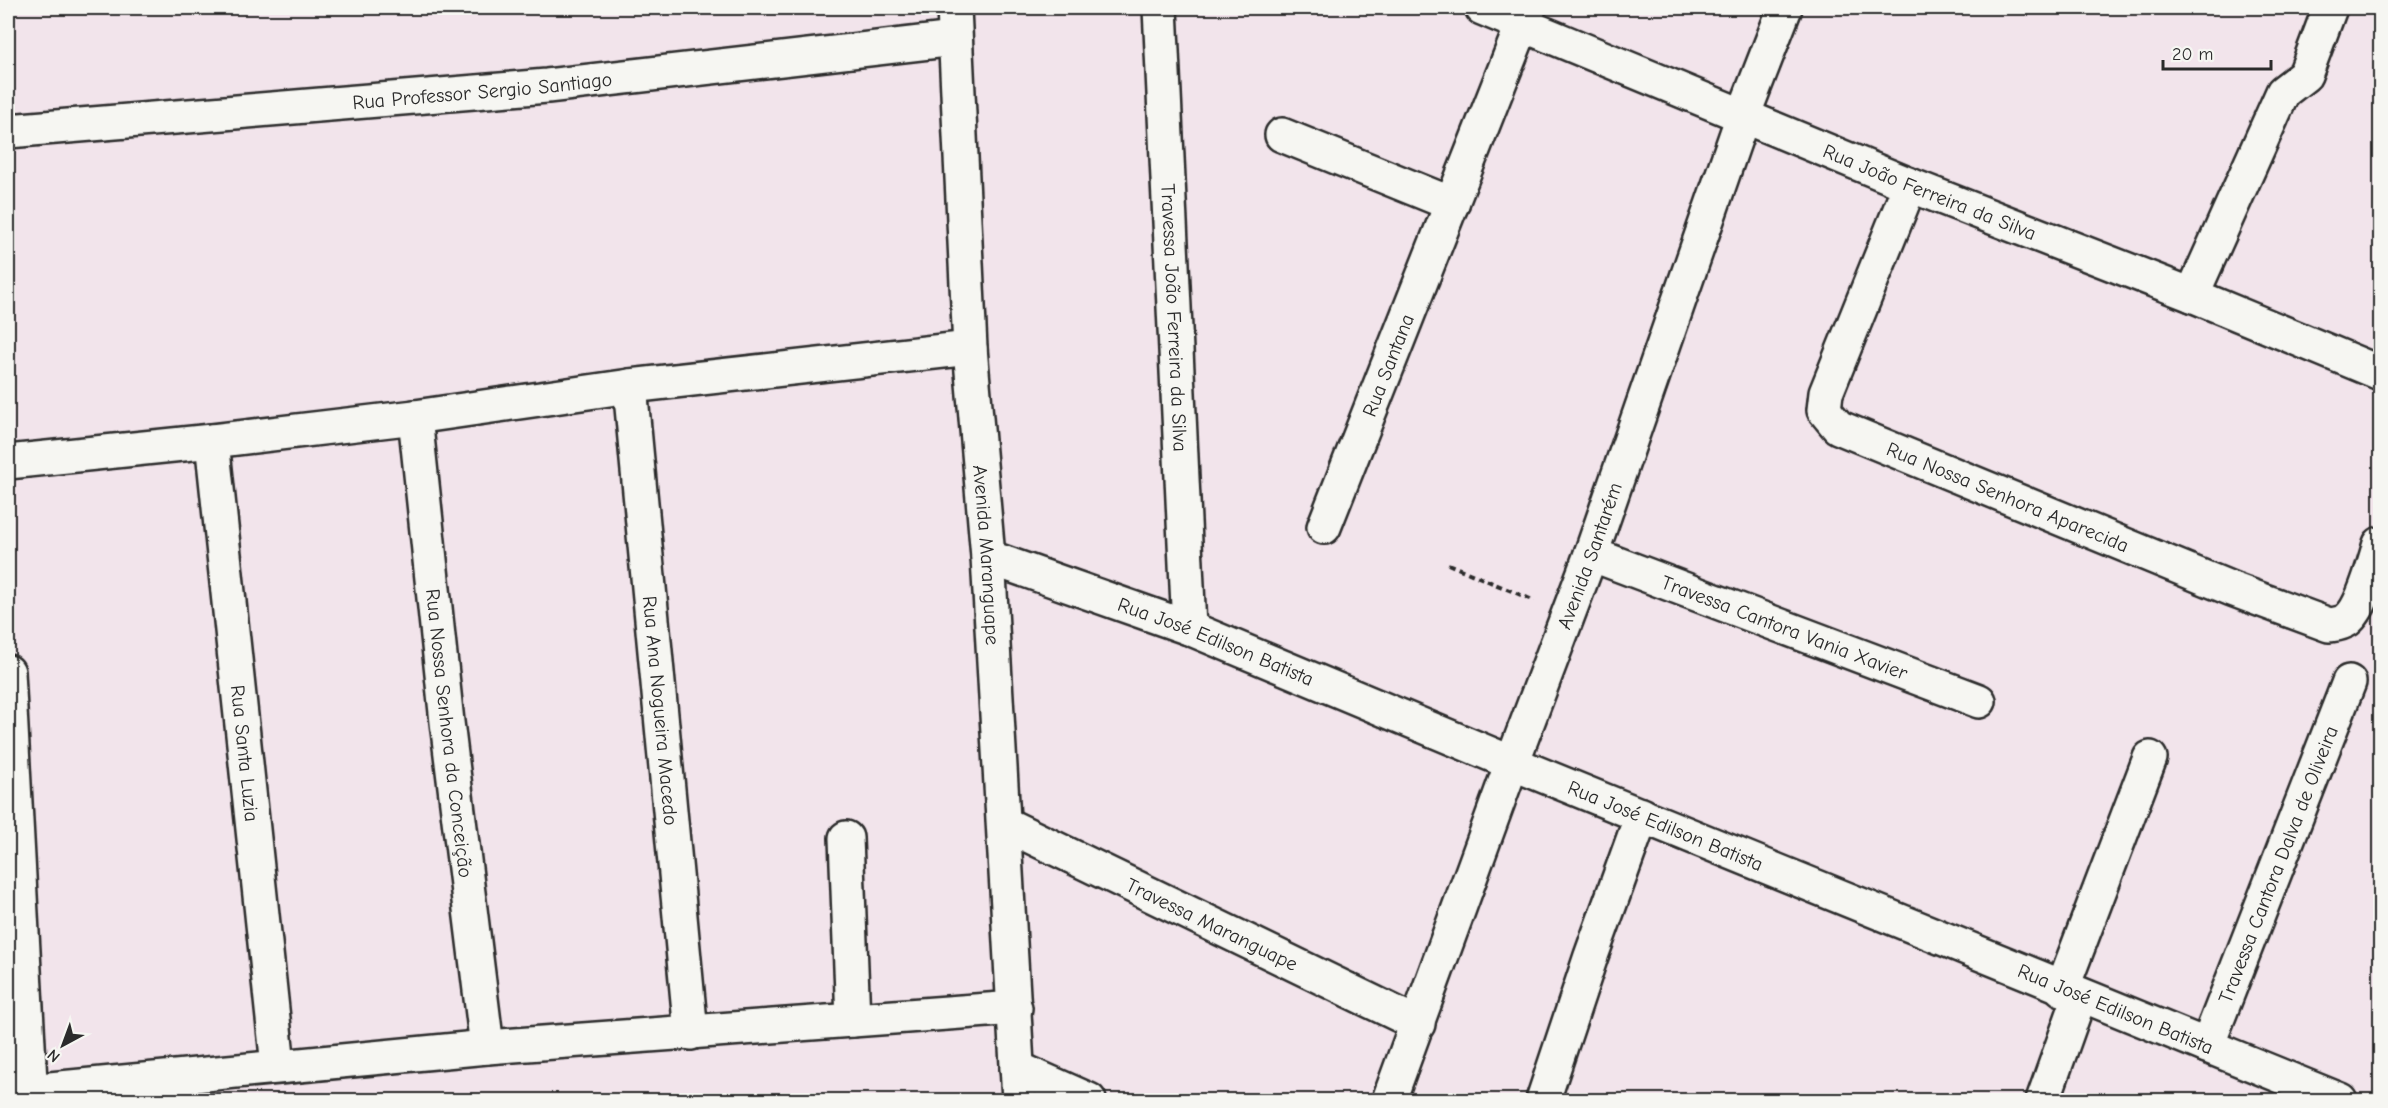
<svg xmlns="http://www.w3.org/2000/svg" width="2388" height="1108" viewBox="0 0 2388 1108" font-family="'Comic Neue',sans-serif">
<rect width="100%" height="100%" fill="#f2e4eb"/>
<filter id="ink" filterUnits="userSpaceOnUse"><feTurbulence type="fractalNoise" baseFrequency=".0167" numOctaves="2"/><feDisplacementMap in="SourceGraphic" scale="12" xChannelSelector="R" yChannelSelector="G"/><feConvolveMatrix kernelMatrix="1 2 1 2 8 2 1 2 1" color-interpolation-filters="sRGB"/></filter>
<g filter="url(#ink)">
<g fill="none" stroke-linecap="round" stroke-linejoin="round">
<g stroke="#2b2b2b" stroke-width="38">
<g id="street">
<path id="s1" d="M1160,8L1189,628"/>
<path id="s2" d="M1482,8L1910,185L2192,295L2380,373"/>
<path id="s3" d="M8,131L547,86L955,39"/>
<polyline points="1282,135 1452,204"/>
<path id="s4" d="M1910,185L1826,393L1824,410L1838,427L2232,589L2329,625C2336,624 2341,624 2347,620C2363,608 2374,563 2380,544"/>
<polyline points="2192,295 2283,92 2305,75 2330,8"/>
<path id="s5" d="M630,386L691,1033"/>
<path id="s6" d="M415,417L447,722L487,1047"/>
<path id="s7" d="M212,441L278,1066"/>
<polyline points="8,462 212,441 415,417 630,386 970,348"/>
<path id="s8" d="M1324,527L1529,8"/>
<path id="s9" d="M1591,554L1979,701"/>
<path id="s10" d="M988,557L1189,628L1512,763L2340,1100"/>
<path id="s11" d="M1005,824L1418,1024"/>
<polyline points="846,838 853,1020"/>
<polyline points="2062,989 2150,758"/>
<path id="s12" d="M2207,1046L2349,682"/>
<polyline points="1017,1068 1089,1100"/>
<polyline points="8,1093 487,1047 1015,1008"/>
<polyline points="1543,1100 1591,956 1642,815"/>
<polyline points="2043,1100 2080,996"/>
</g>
</g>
<g stroke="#2b2b2b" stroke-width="38">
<g id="secondary">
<path id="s13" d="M954,8L970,348L988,557L1019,1100"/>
<polyline points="8,672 31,1100"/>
<path id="s14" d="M1389,1100L1512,763L1591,554L1743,116L1785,8"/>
</g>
</g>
<polyline stroke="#2b2b2b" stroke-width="4" stroke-dasharray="6 4.5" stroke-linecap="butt" points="1448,564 1535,601"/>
<use href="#street" stroke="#f6f6f2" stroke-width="33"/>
<use href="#secondary" stroke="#f6f6f2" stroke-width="33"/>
</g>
</g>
<g text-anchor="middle" stroke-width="4.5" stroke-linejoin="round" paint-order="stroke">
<g font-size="20" fill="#2b2b2b" stroke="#f6f6f2">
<text dy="7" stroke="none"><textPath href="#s3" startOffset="476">Rua Professor Sergio Santiago</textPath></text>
<text dy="7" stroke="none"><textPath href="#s2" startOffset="484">Rua João Ferreira da Silva</textPath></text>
<text dy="7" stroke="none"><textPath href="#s1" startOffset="310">Travessa João Ferreira da Silva</textPath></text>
<text dy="7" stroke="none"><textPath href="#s8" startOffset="174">Rua Santana</textPath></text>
<text dy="7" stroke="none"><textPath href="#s4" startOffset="447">Rua Nossa Senhora Aparecida</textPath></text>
<text dy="7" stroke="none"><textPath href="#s13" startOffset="548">Avenida Maranguape</textPath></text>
<text dy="7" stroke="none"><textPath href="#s14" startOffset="580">Avenida Santarém</textPath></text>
<text dy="7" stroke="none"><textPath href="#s9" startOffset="207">Travessa Cantora Vania Xavier</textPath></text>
<text dy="7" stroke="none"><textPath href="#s10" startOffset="243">Rua José Edilson Batista</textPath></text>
<text dy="7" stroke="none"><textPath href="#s5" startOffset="326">Rua Ana Nogueira Macedo</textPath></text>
<text dy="7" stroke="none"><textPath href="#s6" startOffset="318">Rua Nossa Senhora da Conceição</textPath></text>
<text dy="7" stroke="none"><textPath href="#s7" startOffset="314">Rua Santa Luzia</textPath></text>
<text dy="7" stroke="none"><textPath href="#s10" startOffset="729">Rua José Edilson Batista</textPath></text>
<text dy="7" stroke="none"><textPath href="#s12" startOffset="195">Travessa Cantora Dalva de Oliveira</textPath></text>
<text dy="7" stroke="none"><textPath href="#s11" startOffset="230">Travessa Maranguape</textPath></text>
<text dy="7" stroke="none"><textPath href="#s10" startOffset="1215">Rua José Edilson Batista</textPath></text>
</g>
</g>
<rect width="2388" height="1108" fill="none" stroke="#f6f6f2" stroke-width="30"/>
<rect x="15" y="15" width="2358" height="1078" fill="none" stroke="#2b2b2b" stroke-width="2" filter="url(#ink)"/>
<g transform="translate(63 1045) rotate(221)" stroke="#f6f6f2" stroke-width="4.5" paint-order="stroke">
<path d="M0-4.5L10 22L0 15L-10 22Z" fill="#2b2b2b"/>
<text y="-9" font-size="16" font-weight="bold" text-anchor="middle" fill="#2b2b2b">N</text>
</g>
<path d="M2163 60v9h108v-9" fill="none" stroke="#2b2b2b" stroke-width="3"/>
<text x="2172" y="60" font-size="18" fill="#2b2b2b" stroke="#f6f6f2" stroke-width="4.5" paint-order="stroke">20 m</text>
</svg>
